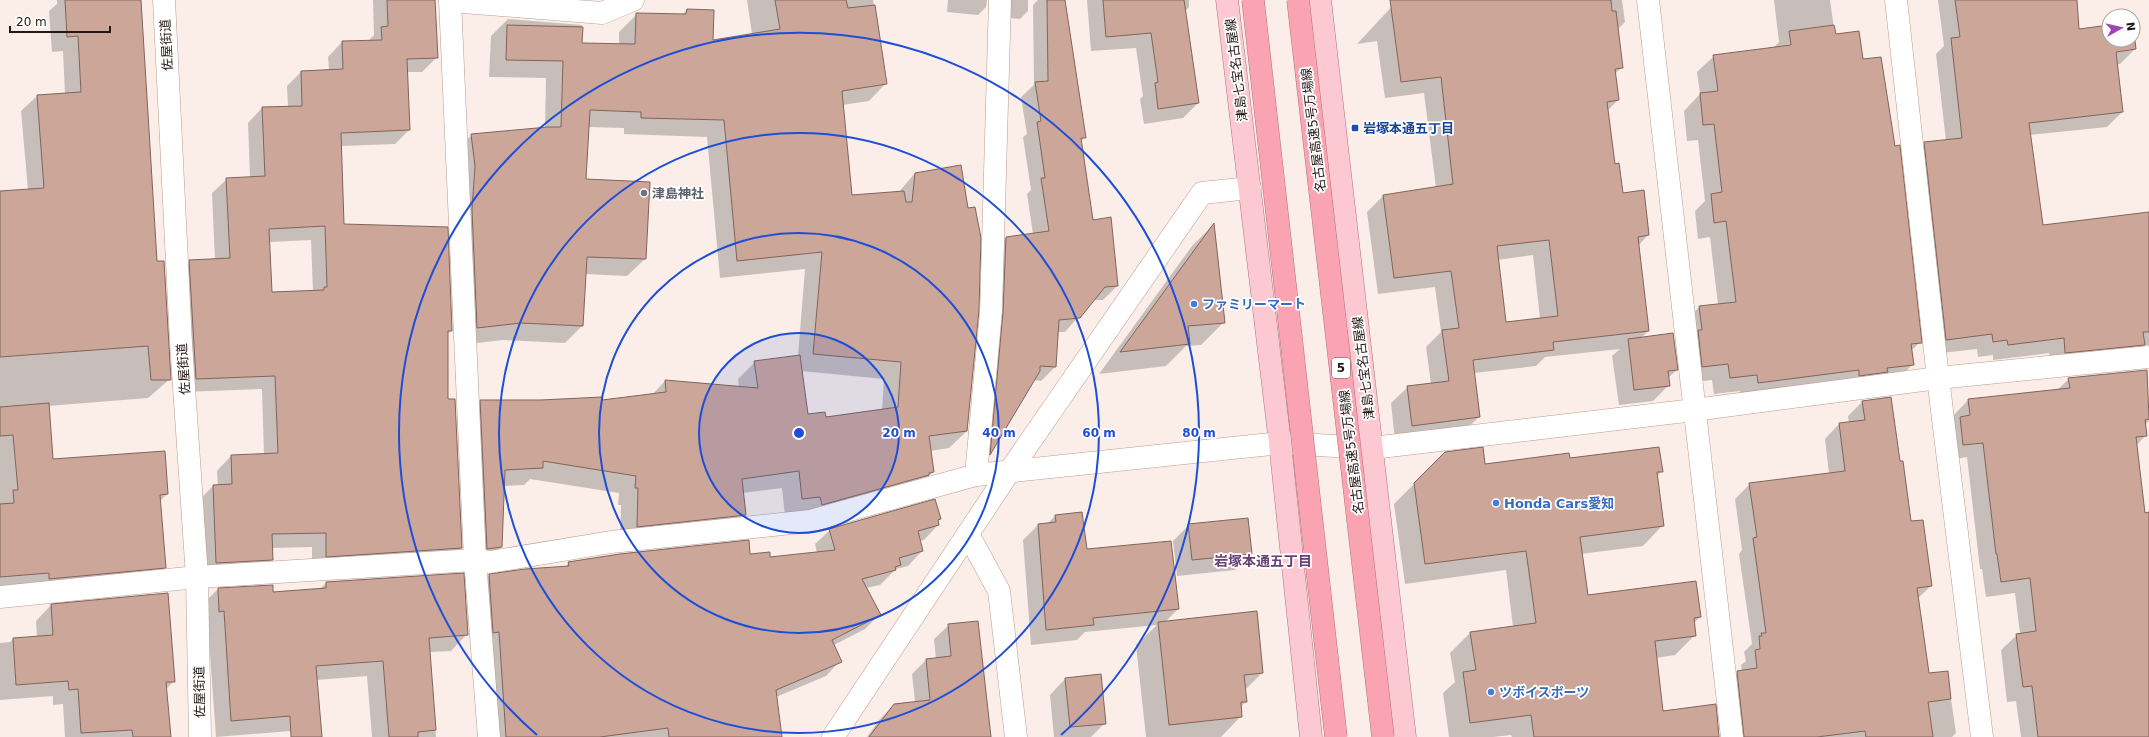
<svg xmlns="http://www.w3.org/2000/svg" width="2149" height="737" viewBox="0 0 2149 737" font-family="'DejaVu Sans','Noto Sans JP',sans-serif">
<rect width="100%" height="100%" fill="#fbeee8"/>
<g fill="#0003" fill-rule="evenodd">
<polygon points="57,0 140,0 156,262 170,379 148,398 48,406 52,460 167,494 160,501 165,567 149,583 0,591 0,192 28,190 21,111 37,96 65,94 63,51 52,52 49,11 57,4"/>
<path d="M373,0H434L437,57L422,72H406L409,130L395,144L341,146L344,225L451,330L447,335V400L461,548L447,562L312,570V547L272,548V559L258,574L202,577L199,500L213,486H218L217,471L231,456L264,455L262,389L182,392L176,275L190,261L215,260L212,193L227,179L250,178L248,123L262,108L288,107L287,86L301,72L329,70L328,57L342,42L368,41L374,35ZM311,240L313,292L271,293L269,242Z"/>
<path d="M747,0H873L886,83L869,101L842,105L851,196L898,193L915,173L967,431L949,448L930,451L933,472L916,489L785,516L782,488L742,493L745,515L727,532L620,543L621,505H618L619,493L530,479L524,485L503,486L501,547L484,564L463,418L481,401H601L652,395L665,381L739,388L738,379L755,362L798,356L805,269L720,278L707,137L624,134V128L588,127L585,180L645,259L627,276L585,274L582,326L565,343L503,340L460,345L454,152L472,135L545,128L546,78L489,77L491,36L508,19L582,25L581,44L619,45V32L637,14L682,15L687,10L712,41L752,34ZM801,371L884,379L882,410L825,418L807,415Z"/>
<polygon points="948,0 987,0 986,7 978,15 947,12"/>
<polygon points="1001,0 1028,0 1028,11 1020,19 1005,18"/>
<polygon points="1038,0 1064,0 1085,137 1081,141 1092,221 1117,286 1103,300 1093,300 1065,332 1057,332 1055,367 1041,381 1033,380 990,455 977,468 992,252 1006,238 1033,234 1027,194 1031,190 1023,137 1027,134 1021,97 1034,85 1033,5"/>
<polygon points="1087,0 1189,0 1189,7 1184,12 1198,103 1183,118 1144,124 1140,99 1143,96 1136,48 1091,51"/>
<path d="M1398,0H1622L1625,22L1617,30L1622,67L1615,74L1618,100L1607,111L1614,165L1622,194L1648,235L1638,246L1648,331L1640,339L1677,370L1668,378L1669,385L1653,401L1619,405L1612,356L1620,349L1545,357L1536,366L1474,373L1479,417L1462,433L1395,441L1391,403L1408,387L1431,384L1426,347L1441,332L1435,287L1378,294L1367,212L1383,196L1436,188L1424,93L1385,98L1377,41L1357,44ZM1533,255L1540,319L1505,323L1497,260Z"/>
<polygon points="1774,0 1830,0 1835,35 1862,60 1920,342 1911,351 1913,364 1896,381 1741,399 1740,391 1714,394 1712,380 1686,383 1683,324 1699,307 1718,305 1710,237 1698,239 1695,211 1705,201 1698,140 1687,141 1684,111 1700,94 1697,72 1714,56 1773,48 1779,42"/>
<polygon points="1938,0 2012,0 2017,37 2109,26 2109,40 2133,40 2133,32 2135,49 2120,64 2116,64 2122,112 2107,127 2030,135 2043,227 2149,213 2149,345 2143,345 2128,360 2051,367 2049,353 1993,360 1993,355 1978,357 1977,349 1932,354 1910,158 1925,143 1946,141 1936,54 1944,46"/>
<polygon points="1213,225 1224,322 1201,345 1186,346 1166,366 1099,374 1192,246"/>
<polygon points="2146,371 2149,421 2145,425 2146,435 2136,446 2144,514 2149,513 2149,737 2021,737 2016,701 2007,702 2001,650 2017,635 2020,634 2015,593 1986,597 1982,569 1980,569 1967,457 1948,460 1953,416 1968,400 2057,390 2069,379"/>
<polygon points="1863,401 1899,462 1910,522 1931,586 1917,599 1928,674 1947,672 1956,733 1952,737 1729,737 1723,687 1738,672 1742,672 1741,665 1746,661 1744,652 1752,644 1739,554 1742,550 1735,499 1750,484 1829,474 1825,439 1839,424 1849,423 1848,416"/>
<polygon points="1445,453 1484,465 1569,460 1662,471 1657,476 1663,525 1643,546 1581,554 1587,596 1700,617 1694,623 1695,635 1675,655 1656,658 1662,712 1718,737 1512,737 1511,735 1493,737 1449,737 1443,693 1455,682 1450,653 1471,632 1513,627 1506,570 1405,584 1394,504"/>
<polygon points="1055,516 1086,550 1178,609 1165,622 1262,673 1245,690 1246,702 1240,707 1241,716 1221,737 1146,737 1136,645 1157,625 1085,632 1077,640 1031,645 1023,540 1038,525 1047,524"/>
<polygon points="940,519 937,521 938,525 924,540 919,541 922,551 908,566 896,569 880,585 866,588 880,614 865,629 834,645 840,661 826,676 776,697 781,737 490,737 474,590 489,575 565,567 569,563 749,555 769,558 817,553 815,544 830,530"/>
<polygon points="1189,525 1251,554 1235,570 1177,576 1173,541"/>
<polygon points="326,583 467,634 451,651 429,652 436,737 372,737 367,676 316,680 303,730 216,737 208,627 202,605 218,589 272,593 320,589"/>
<polygon points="51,605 174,681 166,689 170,737 65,737 63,704 53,705 53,696 0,700 0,643 10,642 13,639 37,637 36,621"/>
<polygon points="949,625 990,737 867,737 880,719 895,704 915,702 912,674 926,660 936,659 934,639"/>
<polygon points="1065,679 1105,723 1091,737 1054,737 1050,695"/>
</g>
<g fill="#cda69a" stroke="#80645b" fill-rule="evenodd">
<polygon points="65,0 141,0 157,261 164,261 171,380 151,380 148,346 0,357 0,191 44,188 37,95 81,92 78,36 67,37"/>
<path d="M387,0H435L438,58L407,59L410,130L341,133L344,224L448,227L452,331H448V399H455L462,548L326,557V533L272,534L273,560L216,563L213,485L232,484L231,455L278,453L275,376L196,379L189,260L230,258L226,178L265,176L262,107L302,106L301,71L343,69L342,41L382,40L381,27L388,26ZM325,226L327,287H324V290L272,292L269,229Z"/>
<polygon points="775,0 846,0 848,8 875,5 887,84 842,91 852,195 904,191 906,202 912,202 915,173 961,165 968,208 975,207 981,238 979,310 967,431 929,436 934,472 929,473 929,475 822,505 820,497 802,499 799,471 742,479 746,515 637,527 638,488 635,488 636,476 543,461 543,468 505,470 502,547 487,549 480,400 541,400 602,397 602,400 666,392 665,380 758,388 754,361 800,355 808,414 825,412 826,417 898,407 901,362 813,354 822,252 737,261 724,120 641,118 641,112 590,110 586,179 650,182 646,259 587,257 583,326 521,323 477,328 472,209 475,166 471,134 548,127 561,127 563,61 506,60 507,25 583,27 582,43 635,44 636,13 686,14 687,9 714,10 713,40 780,29"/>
<polygon points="1047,0 1065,0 1086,138 1081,138 1093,220 1111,217 1118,286 1105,287 1080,318 1059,320 1056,367 1040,366 1040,371 990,455 1003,312 1006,237 1049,231 1041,178 1045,178 1037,122 1041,121 1035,82 1048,81"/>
<polygon points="1103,0 1184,0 1199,103 1158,109 1155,83 1158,82 1151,33 1106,37"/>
<path d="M1390,0H1611L1612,11H1616L1623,68L1615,69L1619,100L1607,102L1615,164L1619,163L1623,193L1644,190L1649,235L1638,237L1649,331L1553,342L1554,350L1473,360L1480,417L1412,426L1407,386L1449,381L1442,330L1459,328L1451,271L1394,278L1383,195L1453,184L1441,77L1401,82ZM1549,240L1558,316L1506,322L1497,246Z"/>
<polygon points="1955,0 2077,0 2079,29 2109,25 2109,40 2133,40 2133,24 2136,49 2116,52 2123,112 2029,123 2043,225 2149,212 2149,332 2143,332 2145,345 2065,353 2064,338 2008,345 2007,340 1993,342 1992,334 1946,340 1924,142 1962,138 1951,38 1960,37"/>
<polygon points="1834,25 1836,34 1859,31 1863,59 1881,57 1895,146 1900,145 1922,343 1911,344 1914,365 1887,368 1888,372 1859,376 1859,370 1758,383 1757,375 1730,378 1728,364 1702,367 1698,330 1702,330 1699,306 1736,302 1726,221 1714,223 1711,194 1722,192 1714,124 1703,125 1700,93 1718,91 1713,55 1791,45 1789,31"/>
<polygon points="1214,223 1225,323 1188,326 1190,344 1120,352"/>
<polygon points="1673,333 1678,370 1668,371 1670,386 1634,390 1628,339"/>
<polygon points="2147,370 2149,419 2145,420 2147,436 2136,437 2145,513 2149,512 2149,737 2038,737 2032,686 2023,687 2016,634 2036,631 2030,578 2001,582 1997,554 1996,554 1983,443 1963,445 1960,417 1970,415 1968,399 2070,388 2068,378"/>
<polygon points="1891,397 1900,461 1903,461 1911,521 1923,520 1932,586 1917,588 1929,673 1948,671 1951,699 1928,702 1933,737 1866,737 1865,731 1817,737 1744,737 1737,671 1757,668 1755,650 1760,649 1759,636 1762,636 1761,633 1766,633 1753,538 1757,537 1749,483 1845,471 1839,423 1865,420 1862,401"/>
<polygon points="49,403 53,459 165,451 168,494 160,495 166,568 49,579 49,573 0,577 0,504 14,503 13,490 18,490 13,435 0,436 0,407"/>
<polygon points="1483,447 1485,464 1569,453 1570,458 1659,447 1663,472 1657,472 1664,526 1580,537 1588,595 1696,581 1701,617 1694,618 1696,636 1655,641 1663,711 1716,704 1719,737 1534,737 1531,715 1470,723 1463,672 1476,670 1470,632 1536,623 1526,551 1425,564 1414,483 1445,452"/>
<polygon points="935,499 941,519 938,520 939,525 918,531 923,551 899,558 901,565 895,567 896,570 862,579 881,615 832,640 842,662 776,690 782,737 669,737 668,728 600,737 506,737 499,632 493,633 489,574 525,569 569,566 568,562 620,554 749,540 750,554 770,552 770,557 835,550 829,529"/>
<polygon points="1082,512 1087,549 1171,541 1179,609 1093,618 1094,625 1046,630 1038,524 1056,522 1055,515"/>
<polygon points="1248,518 1252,554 1192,560 1188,524"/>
<polygon points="464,573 468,635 429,638 436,730 418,732 418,737 389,737 383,661 316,666 322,737 291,737 290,716 231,721 224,611 219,612 218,588 273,585 273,592 326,588 326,582"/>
<polygon points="168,593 175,682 166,682 171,737 133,737 132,730 81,733 78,689 69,690 68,681 16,685 13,638 53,635 51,604"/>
<polygon points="1257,611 1263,673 1244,675 1247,702 1241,702 1242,717 1169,725 1158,622"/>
<polygon points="978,621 991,737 869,737 894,704 930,700 926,659 951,656 948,624"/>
<polygon points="1101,674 1106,724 1070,727 1065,678"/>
</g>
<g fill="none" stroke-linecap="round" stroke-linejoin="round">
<g stroke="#ba9c8f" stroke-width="23">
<g id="minor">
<polyline points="164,0 181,343 197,577 200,737"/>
<polyline points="450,0 475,560 489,737"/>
<polyline points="1648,0 1732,737"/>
<polyline points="1896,0 1938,378 1982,737"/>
<polyline points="450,1 602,13 633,0"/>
<polyline points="976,475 991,311 1000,0"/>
<polyline points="968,534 999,591 1016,737"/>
<polyline points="0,597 197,577 475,560 490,562 611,542 810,521 976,475 1280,443 1372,448 1694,410 1938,378 2149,357"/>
<polyline points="833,737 1009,472 1202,193 1250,188"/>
</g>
</g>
<g stroke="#af737b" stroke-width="23">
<g id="major">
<polyline points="1227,0 1280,443 1311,737"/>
<polyline points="1320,0 1405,737"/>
</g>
</g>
<use href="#minor" stroke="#fff" stroke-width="22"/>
<use href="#major" stroke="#fcc8d1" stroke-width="22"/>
<g stroke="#af737b" stroke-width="23" stroke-linecap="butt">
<g id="highway-bridge">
<polyline points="1253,0 1336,737"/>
<polyline points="1298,0 1383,737"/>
</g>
</g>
<use href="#highway-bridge" stroke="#faa4b3" stroke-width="22"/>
</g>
<circle cx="799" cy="433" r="100" fill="#1d4ed8" fill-opacity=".12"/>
<g fill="none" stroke="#1d4ed8" stroke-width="2">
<circle cx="799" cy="433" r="100"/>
<circle cx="799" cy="433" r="200"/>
<circle cx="799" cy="433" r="300"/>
<path d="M537 735A400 400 0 1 1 1061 735"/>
</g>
<rect fill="#1a4fb4" stroke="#fff" stroke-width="1.5" x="1351" y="124" width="8" height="8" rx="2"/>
<circle fill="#6b7280" stroke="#fff" stroke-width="1.5" cx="644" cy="193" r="4"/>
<g fill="#3f7fe0" stroke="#fff" stroke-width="1.5">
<circle cx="1194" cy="304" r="4"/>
<circle cx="1496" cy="503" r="4"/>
<circle cx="1491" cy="692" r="4"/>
</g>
<g text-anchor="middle" stroke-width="3.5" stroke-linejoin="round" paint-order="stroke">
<rect fill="#fff" stroke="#655d5a" stroke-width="1" x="1332" y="358" width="18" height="20" rx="3"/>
<g font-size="12" font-weight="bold" fill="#231813">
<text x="1341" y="372">5</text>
</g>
<g font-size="13" fill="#231813" stroke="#fff">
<text transform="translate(166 45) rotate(-93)" y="5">佐屋街道</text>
<text transform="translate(1236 70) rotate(-97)" y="5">津島七宝名古屋線</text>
<text transform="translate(1313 130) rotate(-97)" y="5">名古屋高速5号万場線</text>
<text transform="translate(1363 368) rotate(-97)" y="5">津島七宝名古屋線</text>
<text transform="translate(183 369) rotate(-94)" y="5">佐屋街道</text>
<text transform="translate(1351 452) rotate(-97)" y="5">名古屋高速5号万場線</text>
<text transform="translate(199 692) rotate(-91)" y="5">佐屋街道</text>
</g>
<g font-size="13" font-weight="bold" fill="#164399" stroke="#fff" text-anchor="start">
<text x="1363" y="133">岩塚本通五丁目</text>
</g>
<g font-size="13" font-weight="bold" fill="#5b616d" stroke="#fff" text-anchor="start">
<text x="652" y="198">津島神社</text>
</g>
<g font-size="13" font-weight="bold" fill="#366cbe" stroke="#fff" text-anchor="start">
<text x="1202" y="309">ファミリーマート</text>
<text x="1504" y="508">Honda Cars愛知</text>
<text x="1499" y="697">ツボイスポーツ</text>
</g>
<g font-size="14" font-weight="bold" fill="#693f75" stroke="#fff">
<text x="1263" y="566">岩塚本通五丁目</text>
</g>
</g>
<circle cx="799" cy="433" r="6" fill="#1d4ed8" stroke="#fff" stroke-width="2"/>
<g font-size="12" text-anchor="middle" font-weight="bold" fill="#1d4ed8" stroke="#fff" stroke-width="3.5" stroke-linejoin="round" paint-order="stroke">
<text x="899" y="437">20 m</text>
<text x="999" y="437">40 m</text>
<text x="1099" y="437">60 m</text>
<text x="1199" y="437">80 m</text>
</g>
<g transform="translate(2121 28) rotate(82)"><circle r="19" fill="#ffffff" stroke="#a7a3a1"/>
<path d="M0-3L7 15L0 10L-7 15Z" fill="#9d47b4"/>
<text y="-6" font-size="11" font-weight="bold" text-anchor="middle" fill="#231813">N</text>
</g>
<path d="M10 26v6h100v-6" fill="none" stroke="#231813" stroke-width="2"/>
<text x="16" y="26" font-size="12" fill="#231813" stroke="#ffffff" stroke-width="3" paint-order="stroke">20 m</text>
</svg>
